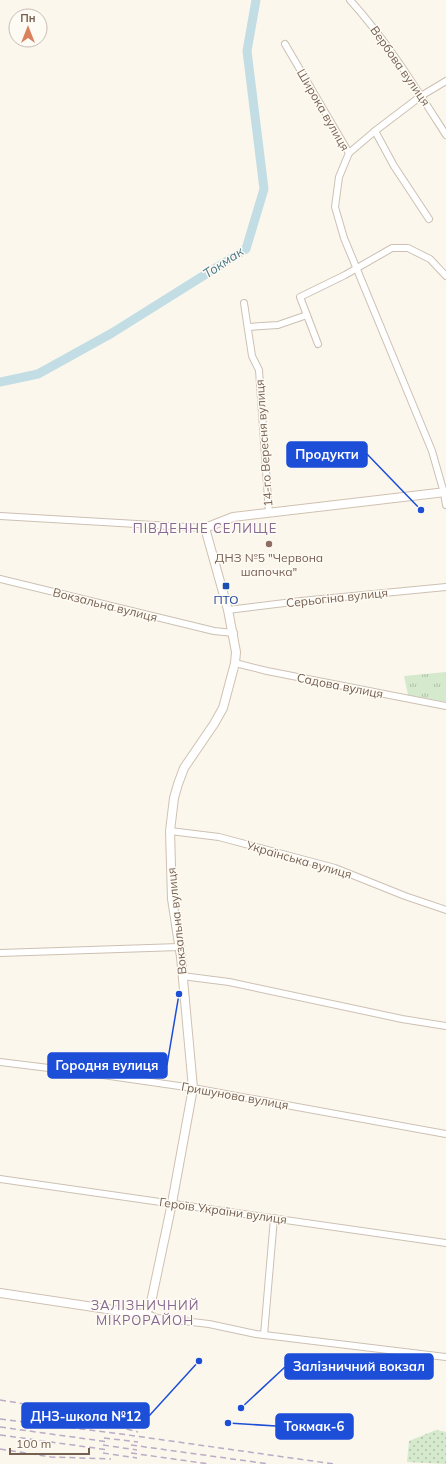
<svg xmlns="http://www.w3.org/2000/svg" width="446" height="1464" viewBox="0 0 446 1464" font-family="Mulish,sans-serif">
<defs>
<pattern id="grass-tufts" width="24" height="20" patternUnits="userSpaceOnUse"><rect width="24" height="20" fill="#d5e9cc"/><path d="M3 7l-1-3M5 7V3M7 7l1-3M15 17l-1-3M17 17v-4M19 17l1-3" fill="none" stroke="#b1c0a8"/></pattern>
<pattern id="garden-dots" width="8" height="8" patternUnits="userSpaceOnUse"><rect width="8" height="8" fill="#d5e9cc"/><path d="M2 2h.1M6 6h.1" fill="none" stroke="#b1c0a8" stroke-width="1.8" stroke-linecap="round"/></pattern>
</defs>
<rect width="100%" height="100%" fill="#fbf7ed"/>
<polygon fill="url(#grass-tufts)" points="446,672 446,702 408,695 404,676"/>
<polygon fill="url(#garden-dots)" points="436,1430 446,1432 446,1464 407,1462 409,1441"/>
<g fill="none" stroke-linecap="round" stroke-linejoin="round">
<polyline stroke="#c2dde4" stroke-width="9" points="0,382 38,374 112,333 246,249 264,189 247,51 256,0"/>
<g stroke="#cdc0b3" stroke-width="8">
<g id="street">
<path d="M350,0C387,41 416,88 446,135"/>
<polyline points="285,44 349,153"/>
<polyline points="446,81 421,96 375,131 349,153 339,177 335,207 344,238 432,451 444,493 446,505"/>
<polyline points="375,131 394,166 429,219"/>
<polyline points="244,303 252,356 259,370 269,513"/>
<polyline points="248,327 278,325 307,315"/>
<polyline points="318,344 300,297 345,275 392,248 408,248 430,259 446,276"/>
<polyline points="0,516 205,528"/>
<polyline points="0,579 214,631 234,633"/>
<polyline points="228,610 301,601 446,587"/>
<polyline points="235,663 267,671 446,706"/>
<polyline points="170,831 219,837 335,868 405,896 446,910"/>
<polyline points="0,953 179,947"/>
<polyline points="182,976 229,982 402,1019 446,1026"/>
<polyline points="0,1062 89,1073 193,1088 446,1134"/>
<polyline points="0,1179 446,1243"/>
<polyline points="145,1313 157,1318 209,1324 256,1334 446,1357"/>
<polyline points="264,1335 274,1218"/>
</g>
</g>
<g stroke="#d0c1b1" stroke-width="10">
<polyline id="secondary" points="0,1293 140,1314 145,1313 150,1307 172,1203 193,1088 181,957 172,899 170,831 174,798 178,784 184,768 214,724 223,708 235,663 236,652 228,610 205,528 233,517 446,492"/>
</g>
<use href="#street" stroke="#fff" stroke-width="6"/>
<use href="#secondary" stroke="#fff" stroke-width="8"/>
<g stroke="#bbabc6" stroke-width="1.5" stroke-dasharray="6 4" stroke-linecap="butt">
<polyline points="0,1400 44,1407 138,1432"/>
<polyline points="0,1419 121,1434 334,1464"/>
<polyline points="0,1427 109,1442"/>
<polyline points="0,1435 109,1450"/>
<polyline points="104,1438 138,1442"/>
<polyline points="103,1445 137,1450"/>
<polyline points="131,1445 269,1464"/>
<polyline points="0,1449 51,1457 111,1459"/>
<polyline points="103,1453 137,1458"/>
<polyline points="131,1453 209,1464"/>
</g>
</g>
<circle fill="#8d6e63" stroke="#fefbf4" stroke-width="1.5" cx="269" cy="544" r="4"/>
<rect fill="#1a4fb4" stroke="#fefbf4" stroke-width="1.5" x="222" y="582" width="8" height="8" rx="2"/>
<g text-anchor="middle" stroke-width="3" stroke-linejoin="round" paint-order="stroke">
<g font-size="12" fill="#766151" stroke="#fefbf4">
<text transform="translate(400 66) rotate(55)" y="4">Вербова вулиця</text>
<text transform="translate(323 110) rotate(60)" y="4">Широка вулиця</text>
<text transform="translate(264 443) rotate(-94)" y="4">14-го Вересня вулиця</text>
<text transform="translate(337 598) rotate(-6)" y="4">Серьогіна вулиця</text>
<text transform="translate(105 605) rotate(14)" y="4">Вокзальна вулиця</text>
<text transform="translate(340 686) rotate(11)" y="4">Садова вулиця</text>
<text transform="translate(299 860) rotate(16)" y="4">Українська вулиця</text>
<text transform="translate(177 921) rotate(-96)" y="4">Вокзальна вулиця</text>
<text transform="translate(235 1096) rotate(10)" y="4">Гришунова вулиця</text>
<text transform="translate(223 1211) rotate(8)" y="4">Героїв України вулиця</text>
</g>
<g font-size="12" fill="#785e54" stroke="#fefbf4">
<text x="269" y="562">ДНЗ №5 "Червона<tspan x="269" dy="14">шапочка"</tspan></text>
</g>
<g font-size="12" fill="#164399" stroke="#fefbf4">
<text x="226" y="604">ПТО</text>
</g>
<g font-size="13" font-style="italic" fill="#4c7986" stroke="#fefbf4">
<text transform="translate(223 262) rotate(-34)" y="5">Токмак</text>
</g>
<g font-size="13" letter-spacing="1" fill="#876991" stroke="#fefbf4">
<text x="205" y="533">ПІВДЕННЕ СЕЛИЩЕ</text>
<text x="145" y="1310">ЗАЛІЗНИЧНИЙ<tspan x="145" dy="15">МІКРОРАЙОН</tspan></text>
</g>
</g>
<path fill="none" stroke="#1d4ed8" stroke-width="1.5" d="M421 510L367 454M179 994L167 1065M241 1408L285 1367M199 1361L149 1416M228 1423L276 1426"/>
<g fill="#1d4ed8" stroke="#fefbf4" stroke-width="1.5">
<circle cx="421" cy="510" r="4"/>
<circle cx="179" cy="994" r="4"/>
<circle cx="241" cy="1408" r="4"/>
<circle cx="199" cy="1361" r="4"/>
<circle cx="228" cy="1423" r="4"/>
</g>
<g fill="#1d4ed8" stroke="#1d4ed8" stroke-width="1.5">
<rect x="287" y="442" width="80" height="25" rx="4"/>
<rect x="48" y="1053" width="119" height="25" rx="4"/>
<rect x="285" y="1354" width="148" height="25" rx="4"/>
<rect x="22" y="1403" width="127" height="25" rx="4"/>
<rect x="276" y="1414" width="77" height="25" rx="4"/>
</g>
<g font-size="13" text-anchor="middle" font-weight="bold" fill="#fff">
<text x="327" y="459">Продукти</text>
<text x="107" y="1070">Городня вулиця</text>
<text x="359" y="1371">Залізничний вокзал</text>
<text x="86" y="1421">ДНЗ-школа №12</text>
<text x="314" y="1431">Токмак-6</text>
</g>
<g transform="translate(28 28)"><circle r="19" fill="#fefbf4" stroke="#c8bdb3"/>
<path d="M0-3L7 15L0 10L-7 15Z" fill="#da825e"/>
<text y="-6" font-size="11" font-weight="bold" text-anchor="middle" fill="#766151">Пн</text>
</g>
<path d="M10 1448v6h79v-6" fill="none" stroke="#766151" stroke-width="2"/>
<text x="16" y="1448" font-size="12" fill="#766151" stroke="#fefbf4" stroke-width="3" paint-order="stroke">100 m</text>
</svg>
